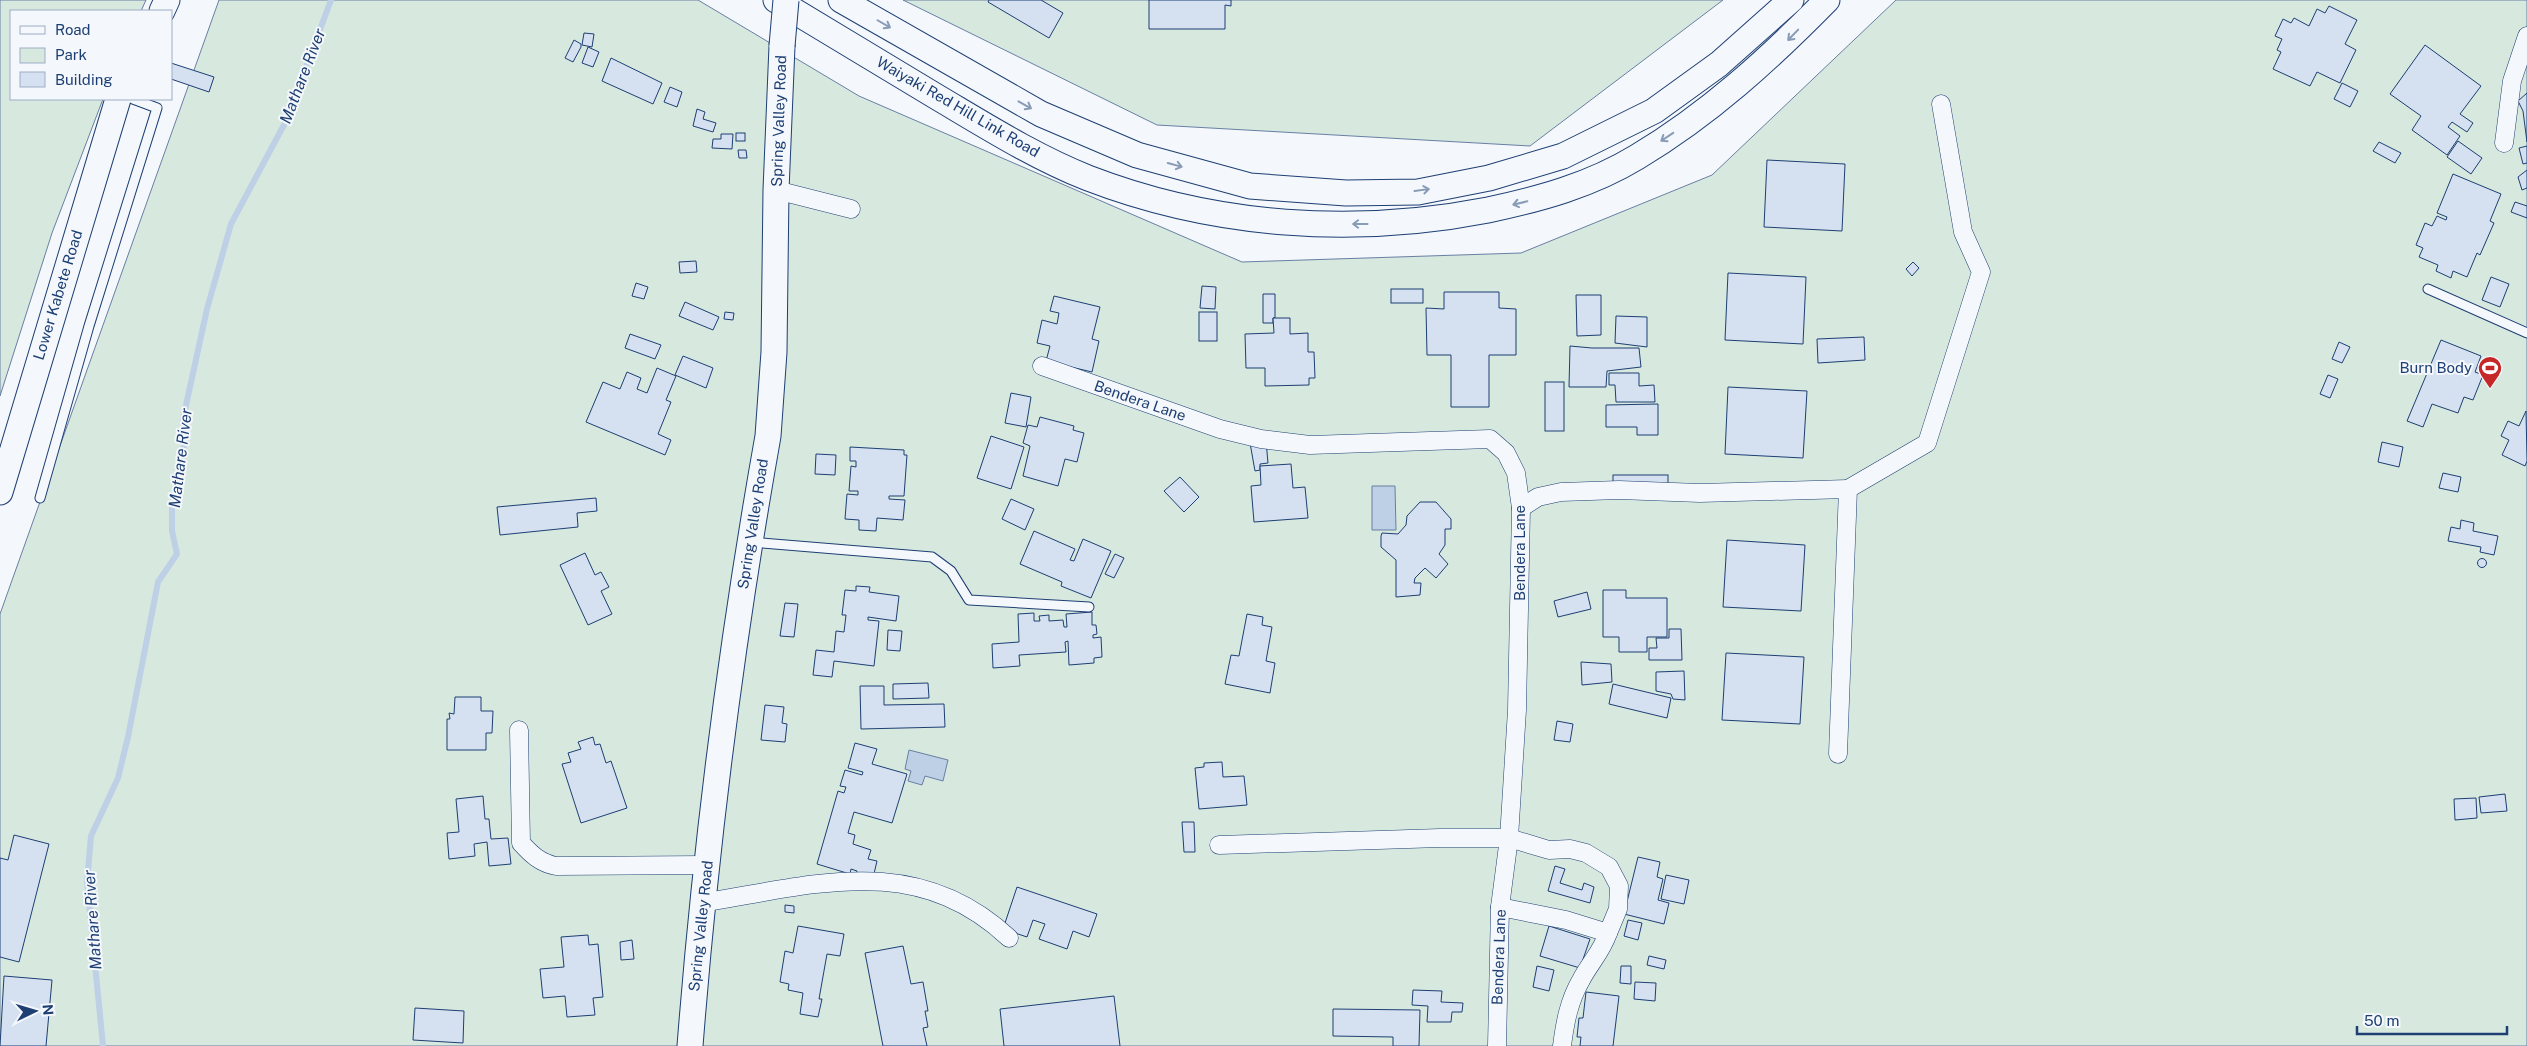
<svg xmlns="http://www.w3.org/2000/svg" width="2527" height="1046" viewBox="0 0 2527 1046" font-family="'Public Sans',sans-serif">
<rect width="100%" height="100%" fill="#f4f7fb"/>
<g fill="#d7e8df" stroke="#687fa3">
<polygon points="0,0 146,0 141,11 11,11 11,99 103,99 52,233 0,396"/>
<polygon points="219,0 698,0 859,96 1242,262 1521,253 1712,175 1896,0 2527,0 2527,1046 0,1046 0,614"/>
<polygon points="903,0 1723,0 1530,146 1157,125"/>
</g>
<g fill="#bed0e5" stroke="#687fa3">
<polygon points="1372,486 1395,486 1396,530 1372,530"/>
<polygon points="909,750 948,760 943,781 925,776 922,785 908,781 911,771 905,769"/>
</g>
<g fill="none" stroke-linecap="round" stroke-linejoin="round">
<polyline stroke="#bed0e5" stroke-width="6" points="103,1046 87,882 91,836 118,778 128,737 158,582 177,554 172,531 172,507 184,455 183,419 207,309 231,224 286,121 331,0"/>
</g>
<g fill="#d5e0f0" stroke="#1d3f73">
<polygon points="989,0 1041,0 1063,13 1049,38 988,2"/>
<polygon points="1149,0 1231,0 1231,6 1225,5 1225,29 1149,29"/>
<polygon points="2329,6 2357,20 2345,44 2356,50 2340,83 2317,72 2310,86 2273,69 2281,52 2277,50 2282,39 2275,36 2283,19 2291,23 2294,18 2309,26 2317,9 2325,13"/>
<polygon points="584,33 594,34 592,47 582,45"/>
<polygon points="574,40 581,44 581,47 573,62 565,58"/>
<polygon points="2425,45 2481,86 2460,114 2473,123 2467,132 2452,122 2448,127 2460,136 2447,155 2412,130 2421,116 2390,94"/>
<polygon points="588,47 599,52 593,67 582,63"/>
<polygon points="611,58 662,83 653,104 602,81"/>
<polygon points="171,63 214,77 209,92 171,79"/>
<polygon points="2342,83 2358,91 2350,107 2334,99"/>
<polygon points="670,87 682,92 677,107 664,102"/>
<polygon points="2527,93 2527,142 2523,111 2518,101"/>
<polygon points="697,109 705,112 703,119 716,123 713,132 693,126"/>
<rect x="736" y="133" width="9" height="8"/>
<polygon points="721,134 733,134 732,149 712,148 713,139 721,139"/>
<polygon points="2458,141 2482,158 2471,174 2447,157"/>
<polygon points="2379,142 2401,153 2395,163 2373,151"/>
<polygon points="2527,146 2527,163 2523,164 2519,148"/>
<polygon points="738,150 746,150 747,158 739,158"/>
<polygon points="1767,160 1845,164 1842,231 1764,227"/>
<polygon points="2527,170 2527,188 2522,190 2518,177"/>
<polygon points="2453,174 2501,194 2490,221 2494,223 2480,255 2477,253 2467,277 2453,271 2451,278 2436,271 2438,265 2419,257 2423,248 2416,245 2425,223 2432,226 2437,216 2446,220 2447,217 2437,213"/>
<polygon points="2515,202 2527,206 2527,218 2511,212"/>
<polygon points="696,261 697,272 680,273 679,262"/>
<polygon points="1913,262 1919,268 1912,276 1906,269"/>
<polygon points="1728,273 1806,277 1803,344 1725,340"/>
<polygon points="2491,277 2509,284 2500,307 2482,300"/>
<polygon points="636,283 648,287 644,299 632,296"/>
<polygon points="1202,286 1216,287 1215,309 1200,308"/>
<rect x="1391" y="289" width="32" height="14"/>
<polygon points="1444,292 1499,292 1499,308 1516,309 1516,355 1489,355 1489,407 1451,407 1451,355 1427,355 1426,308 1444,309"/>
<polygon points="1263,294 1275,294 1275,318 1273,318 1273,323 1263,323"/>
<polygon points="1576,295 1601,295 1601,335 1577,336"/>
<polygon points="1054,296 1100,307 1092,339 1099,341 1092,372 1046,361 1050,346 1037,343 1042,320 1057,324 1059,313 1050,311"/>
<polygon points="685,302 719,317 713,330 679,316"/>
<polygon points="725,312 734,313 733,320 724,319"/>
<rect x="1199" y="312" width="18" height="29"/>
<polygon points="1616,316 1647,317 1647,347 1615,343"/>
<polygon points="1273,318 1290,318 1290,334 1308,333 1308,352 1314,352 1315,378 1309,378 1309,385 1265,386 1265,368 1246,368 1245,334 1274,333"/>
<polygon points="630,334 661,345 655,359 625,348"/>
<polygon points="1864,337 1865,360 1818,363 1817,339"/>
<polygon points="2441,340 2481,356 2475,372 2483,375 2473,400 2464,397 2458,413 2432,404 2423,427 2407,421"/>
<polygon points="2339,342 2350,347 2342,363 2332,359"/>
<polygon points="1570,346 1592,348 1639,348 1641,367 1607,371 1606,387 1569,387"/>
<polygon points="683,356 713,368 706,388 675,375"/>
<polygon points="657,368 676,376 666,400 671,402 658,434 671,440 665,455 586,422 603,382 620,389 627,372 641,378 637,389 647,393"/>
<polygon points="1609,373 1639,373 1639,386 1654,385 1655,402 1616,402 1615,385 1609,385"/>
<polygon points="2328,375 2338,379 2330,398 2320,394"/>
<rect x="1545" y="382" width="19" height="49"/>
<polygon points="1728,387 1807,391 1803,458 1725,454"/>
<polygon points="1011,393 1031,397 1026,427 1005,423"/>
<polygon points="1658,404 1658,435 1637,435 1637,427 1606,427 1606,405"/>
<polygon points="2526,411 2527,461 2525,466 2502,455 2509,440 2501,436 2508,421 2519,426"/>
<polygon points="1040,417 1074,426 1073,430 1084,433 1077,462 1065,459 1058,486 1023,476 1030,446 1023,443 1028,425 1037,427"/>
<polygon points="991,436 1024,447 1011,489 977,478"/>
<polygon points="1266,441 1268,463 1260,464 1260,470 1255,471 1250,443"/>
<polygon points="2382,442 2403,447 2399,467 2378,462"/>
<polygon points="850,447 904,450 904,455 907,455 904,496 889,496 889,499 905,500 903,520 877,518 876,531 859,530 859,520 845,519 847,494 858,495 858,491 849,491 851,466 856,467 856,461 850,461"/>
<polygon points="816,454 836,455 835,475 815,474"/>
<polygon points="1291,464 1293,488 1305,487 1308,518 1254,522 1251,486 1261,485 1260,466"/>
<polygon points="2443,473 2461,477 2458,492 2439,488"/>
<rect x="1613" y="475" width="55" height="13"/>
<polygon points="1180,477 1199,497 1184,512 1164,491"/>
<polygon points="596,498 597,511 577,513 578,527 500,535 497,507"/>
<polygon points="1011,499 1034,509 1025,530 1002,519"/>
<polygon points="1420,502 1436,502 1451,519 1451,529 1445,529 1445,545 1439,554 1448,564 1436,578 1425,568 1415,578 1414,583 1421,583 1420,595 1396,597 1396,560 1381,547 1381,536 1382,533 1398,534 1406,525 1407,516"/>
<polygon points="2461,520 2474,523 2473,531 2498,536 2494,555 2480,552 2481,547 2448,541 2451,527 2460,529"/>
<polygon points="1034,531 1075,549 1070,560 1074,561 1083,539 1111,551 1091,598 1061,586 1062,582 1020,564"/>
<polygon points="1727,540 1805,545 1801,611 1723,607"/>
<polygon points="585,553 595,575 601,572 609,587 601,591 612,614 588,625 560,565"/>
<polygon points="1115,554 1124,558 1114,578 1105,574"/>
<circle cx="2482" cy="563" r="4.5"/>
<polygon points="856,586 870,587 869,592 899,596 896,621 868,617 868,620 879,621 874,666 834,661 832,677 813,675 816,650 834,652 836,631 844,632 846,615 842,615 845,590 856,591"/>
<polygon points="1603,590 1626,590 1626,598 1667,598 1667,637 1647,637 1647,652 1619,652 1619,637 1603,637"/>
<polygon points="1587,592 1591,609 1558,617 1554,601"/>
<polygon points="785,603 798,604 794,637 780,636"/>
<polygon points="1092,612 1092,625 1096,625 1097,634 1093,635 1093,638 1101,637 1102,657 1094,658 1094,663 1069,665 1068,641 1065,642 1066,652 1019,655 1020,666 993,668 992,644 1019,642 1018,614 1034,613 1034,621 1040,621 1039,616 1049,615 1049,621 1063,620 1064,627 1067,627 1066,614"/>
<polygon points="1247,614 1263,617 1262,625 1272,627 1266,661 1275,663 1270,693 1225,684 1231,655 1239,656"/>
<polygon points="1669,629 1681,629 1682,660 1649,660 1649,648 1657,648 1656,638 1669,638"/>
<polygon points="888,630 902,631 900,651 887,650"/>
<polygon points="1726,653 1804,657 1800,724 1722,720"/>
<polygon points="1581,662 1611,664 1612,682 1582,685"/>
<polygon points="1684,671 1685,700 1673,699 1671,694 1656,691 1656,672"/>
<polygon points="928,683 929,698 893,699 893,684"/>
<polygon points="1613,684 1671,698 1667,718 1609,704"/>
<polygon points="860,686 884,686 884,705 944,704 945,727 861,729"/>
<polygon points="455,697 481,697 481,711 493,711 492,733 486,733 486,750 447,750 447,719 450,719 449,713 454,714"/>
<polygon points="765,705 784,707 782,723 787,724 785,742 761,740"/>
<polygon points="1557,721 1573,724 1570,742 1554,740"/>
<polygon points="593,737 595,745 600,744 606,763 611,761 627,808 581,823 562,764 571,762 568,753 581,749 578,742"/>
<polygon points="855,743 877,749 872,764 907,774 892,823 854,812 848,833 855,835 853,844 871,850 868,859 877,861 873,878 856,877 857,871 851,869 850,874 817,864 838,791 844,793 846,787 840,786 845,770 862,775 863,772 848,768"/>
<polygon points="1222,762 1223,777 1244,776 1247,805 1199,809 1195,768 1204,767 1204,763"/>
<polygon points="2505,794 2507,811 2481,813 2479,797"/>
<polygon points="483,796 485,819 489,819 491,839 508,838 511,864 489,866 487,842 474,844 475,856 449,859 447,833 459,832 456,799"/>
<polygon points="2476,798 2477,818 2455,820 2454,799"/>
<polygon points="1182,822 1194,822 1195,852 1184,852"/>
<polygon points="14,835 49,844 19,962 0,957 0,858 8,860"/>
<polygon points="1638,857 1660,862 1657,877 1663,879 1658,900 1669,903 1664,924 1624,914"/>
<polygon points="1555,866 1565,869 1560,883 1582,890 1584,883 1594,887 1590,903 1548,891"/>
<polygon points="1666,875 1689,880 1684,904 1661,899"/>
<polygon points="1017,887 1097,914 1089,937 1073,931 1067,949 1039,939 1045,924 1033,920 1027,937 1003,929"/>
<polygon points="785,905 794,906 794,913 785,912"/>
<polygon points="1628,920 1642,923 1638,940 1624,936"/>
<polygon points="798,926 844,934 840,956 827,954 819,999 822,999 818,1017 800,1014 803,993 788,990 789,984 780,982 785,951 793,953"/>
<polygon points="1549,926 1590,939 1580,968 1540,956"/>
<polygon points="588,935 589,945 598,944 603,997 593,998 595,1015 567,1017 565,996 543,998 540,969 564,967 561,937"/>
<polygon points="632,940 634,959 621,960 620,942"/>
<polygon points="903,946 911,984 923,982 928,1011 925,1011 928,1027 923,1028 927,1046 883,1046 865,953"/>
<polygon points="1649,956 1666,960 1664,969 1647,965"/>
<polygon points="1537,966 1554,970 1549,991 1533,987"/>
<polygon points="1621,966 1631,966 1631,984 1620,983"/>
<polygon points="4,976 52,980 46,1046 0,1046"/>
<polygon points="1635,982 1656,983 1655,1001 1634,999"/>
<polygon points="1413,990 1442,991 1441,1002 1463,1003 1462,1012 1452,1012 1451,1022 1427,1022 1428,1006 1412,1005"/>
<polygon points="1586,992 1619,996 1613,1046 1580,1046 1581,1037 1577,1037 1579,1018 1583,1018"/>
<polygon points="1114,996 1120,1046 1004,1046 1000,1009"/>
<polygon points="415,1008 464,1011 463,1043 413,1040"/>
<polygon points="1333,1009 1420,1010 1419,1046 1393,1046 1393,1037 1333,1036"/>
</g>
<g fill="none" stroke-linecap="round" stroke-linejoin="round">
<g stroke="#1d3f73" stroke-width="11">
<g id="lane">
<polyline points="2428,289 2527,333"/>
<polyline points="40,498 89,326 157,108 133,99"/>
<polyline points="751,542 932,557 951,571 969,600 1089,607"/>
</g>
</g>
<g stroke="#1d3f73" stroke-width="19">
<g id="street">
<polyline points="2504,143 2512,81 2527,36"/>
<polyline points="776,190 851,209"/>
<polyline points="1042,366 1220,429 1261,439 1310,445 1490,439 1506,453 1516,473 1521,508 1517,710 1509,838 1500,907 1497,1046"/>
<polyline points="1521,508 1538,497 1561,492 1619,490 1700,493 1848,489"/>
<path d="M519,730L521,843C531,854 540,863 556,866L706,865"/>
<polyline points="1838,754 1848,489 1927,443 1981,272 1963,232 1941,104"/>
<polyline points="1219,845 1440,838 1509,838 1549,850 1570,849 1586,853 1609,867 1619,886 1618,909 1608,933"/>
<path d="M701,903C814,885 916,851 1009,938"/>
<path d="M1500,907L1566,920L1608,933C1602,951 1590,963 1581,980C1569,1001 1565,1022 1562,1046"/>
</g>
</g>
<g stroke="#1d3f73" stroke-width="27">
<g id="secondary">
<path d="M776,0C830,32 883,65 937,97C986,126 1035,157 1088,178C1215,227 1355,236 1488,210C1540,199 1591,185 1637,157C1709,114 1769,59 1827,0"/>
<polyline points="841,0 1041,114 1137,155 1250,186 1346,193 1418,192 1489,178 1563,156 1654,111 1719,64 1791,0"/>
<polyline points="162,11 167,0"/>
<polyline points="0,492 118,99"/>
<path d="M690,1046C706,841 732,638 768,436L774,352L776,190L782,46"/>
</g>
</g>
<use href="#lane" stroke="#f4f7fb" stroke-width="9"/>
<use href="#street" stroke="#f4f7fb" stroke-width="18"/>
<use href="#secondary" stroke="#f4f7fb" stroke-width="25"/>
<g stroke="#1d3f73" stroke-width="27" stroke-linecap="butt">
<polyline id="secondary-bridge" points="782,46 786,0"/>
</g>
<use href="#secondary-bridge" stroke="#f4f7fb" stroke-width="25"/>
</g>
<defs><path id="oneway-shaft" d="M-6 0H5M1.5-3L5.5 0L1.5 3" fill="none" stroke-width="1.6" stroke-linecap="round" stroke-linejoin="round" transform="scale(1.25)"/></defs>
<g stroke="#889bb7">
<use href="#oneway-shaft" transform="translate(884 24) rotate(30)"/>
<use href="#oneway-shaft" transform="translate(1793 35) rotate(134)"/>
<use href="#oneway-shaft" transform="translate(1025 105) rotate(29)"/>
<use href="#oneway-shaft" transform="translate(1667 137) rotate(146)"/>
<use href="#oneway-shaft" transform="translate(1175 165) rotate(15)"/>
<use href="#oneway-shaft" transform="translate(1422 190) rotate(-8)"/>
<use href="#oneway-shaft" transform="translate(1520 203) rotate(167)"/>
<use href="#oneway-shaft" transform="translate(1360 224) rotate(180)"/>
</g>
<defs>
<g id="stadium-pin" transform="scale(1.25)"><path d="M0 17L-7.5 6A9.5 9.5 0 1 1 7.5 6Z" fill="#c62828" stroke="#f4f7fb"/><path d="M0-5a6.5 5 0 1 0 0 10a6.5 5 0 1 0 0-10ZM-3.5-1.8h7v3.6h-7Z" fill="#fff"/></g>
</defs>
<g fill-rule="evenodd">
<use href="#stadium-pin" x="2490" y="368"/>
</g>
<g text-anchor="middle" stroke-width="4" stroke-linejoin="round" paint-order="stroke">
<g font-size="15" fill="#1d3f73" stroke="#f4f7fb">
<text transform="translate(958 107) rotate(30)" y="5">Waiyaki Red Hill Link Road</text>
<text transform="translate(779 121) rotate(-88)" y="5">Spring Valley Road</text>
<text transform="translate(58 295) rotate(-73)" y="5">Lower Kabete Road</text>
<text transform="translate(1140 401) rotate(19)" y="5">Bendera Lane</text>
<text transform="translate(753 524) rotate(-81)" y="5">Spring Valley Road</text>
<text transform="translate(1520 553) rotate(-90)" y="5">Bendera Lane</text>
<text transform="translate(701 926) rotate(-84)" y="5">Spring Valley Road</text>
<text transform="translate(1499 957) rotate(-88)" y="5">Bendera Lane</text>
</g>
<g font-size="15" fill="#1d3f73" stroke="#f4f7fb" text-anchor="end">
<text x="2472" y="373">Burn Body</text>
</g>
<g font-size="16" font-style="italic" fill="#1d3f73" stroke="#f4f7fb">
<text transform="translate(302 76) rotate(-69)" y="6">Mathare River</text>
<text transform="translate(180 458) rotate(-83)" y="6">Mathare River</text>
<text transform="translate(92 920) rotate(-94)" y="6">Mathare River</text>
</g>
</g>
<rect x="10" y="10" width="162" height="90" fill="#f4f7fb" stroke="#9eadc5"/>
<rect x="20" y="26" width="25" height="8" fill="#f4f7fb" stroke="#9eadc5"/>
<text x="55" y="35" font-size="15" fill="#1d3f73">Road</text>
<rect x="20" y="48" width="25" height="15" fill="#d7e8df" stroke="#9eadc5"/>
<text x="55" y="60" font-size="15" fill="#1d3f73">Park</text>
<rect x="20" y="72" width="25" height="15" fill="#d5e0f0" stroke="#9eadc5"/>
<text x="55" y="85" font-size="15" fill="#1d3f73">Building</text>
<g transform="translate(35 1011) rotate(85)" stroke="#f4f7fb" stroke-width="4" paint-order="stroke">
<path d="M0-4L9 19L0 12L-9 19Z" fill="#1d3f73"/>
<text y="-8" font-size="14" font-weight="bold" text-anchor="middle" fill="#1d3f73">N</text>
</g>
<path d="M2357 1026v8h150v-8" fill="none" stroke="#1d3f73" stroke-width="2.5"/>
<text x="2364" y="1026" font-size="15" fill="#1d3f73" stroke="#f4f7fb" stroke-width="4" paint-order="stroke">50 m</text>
</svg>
